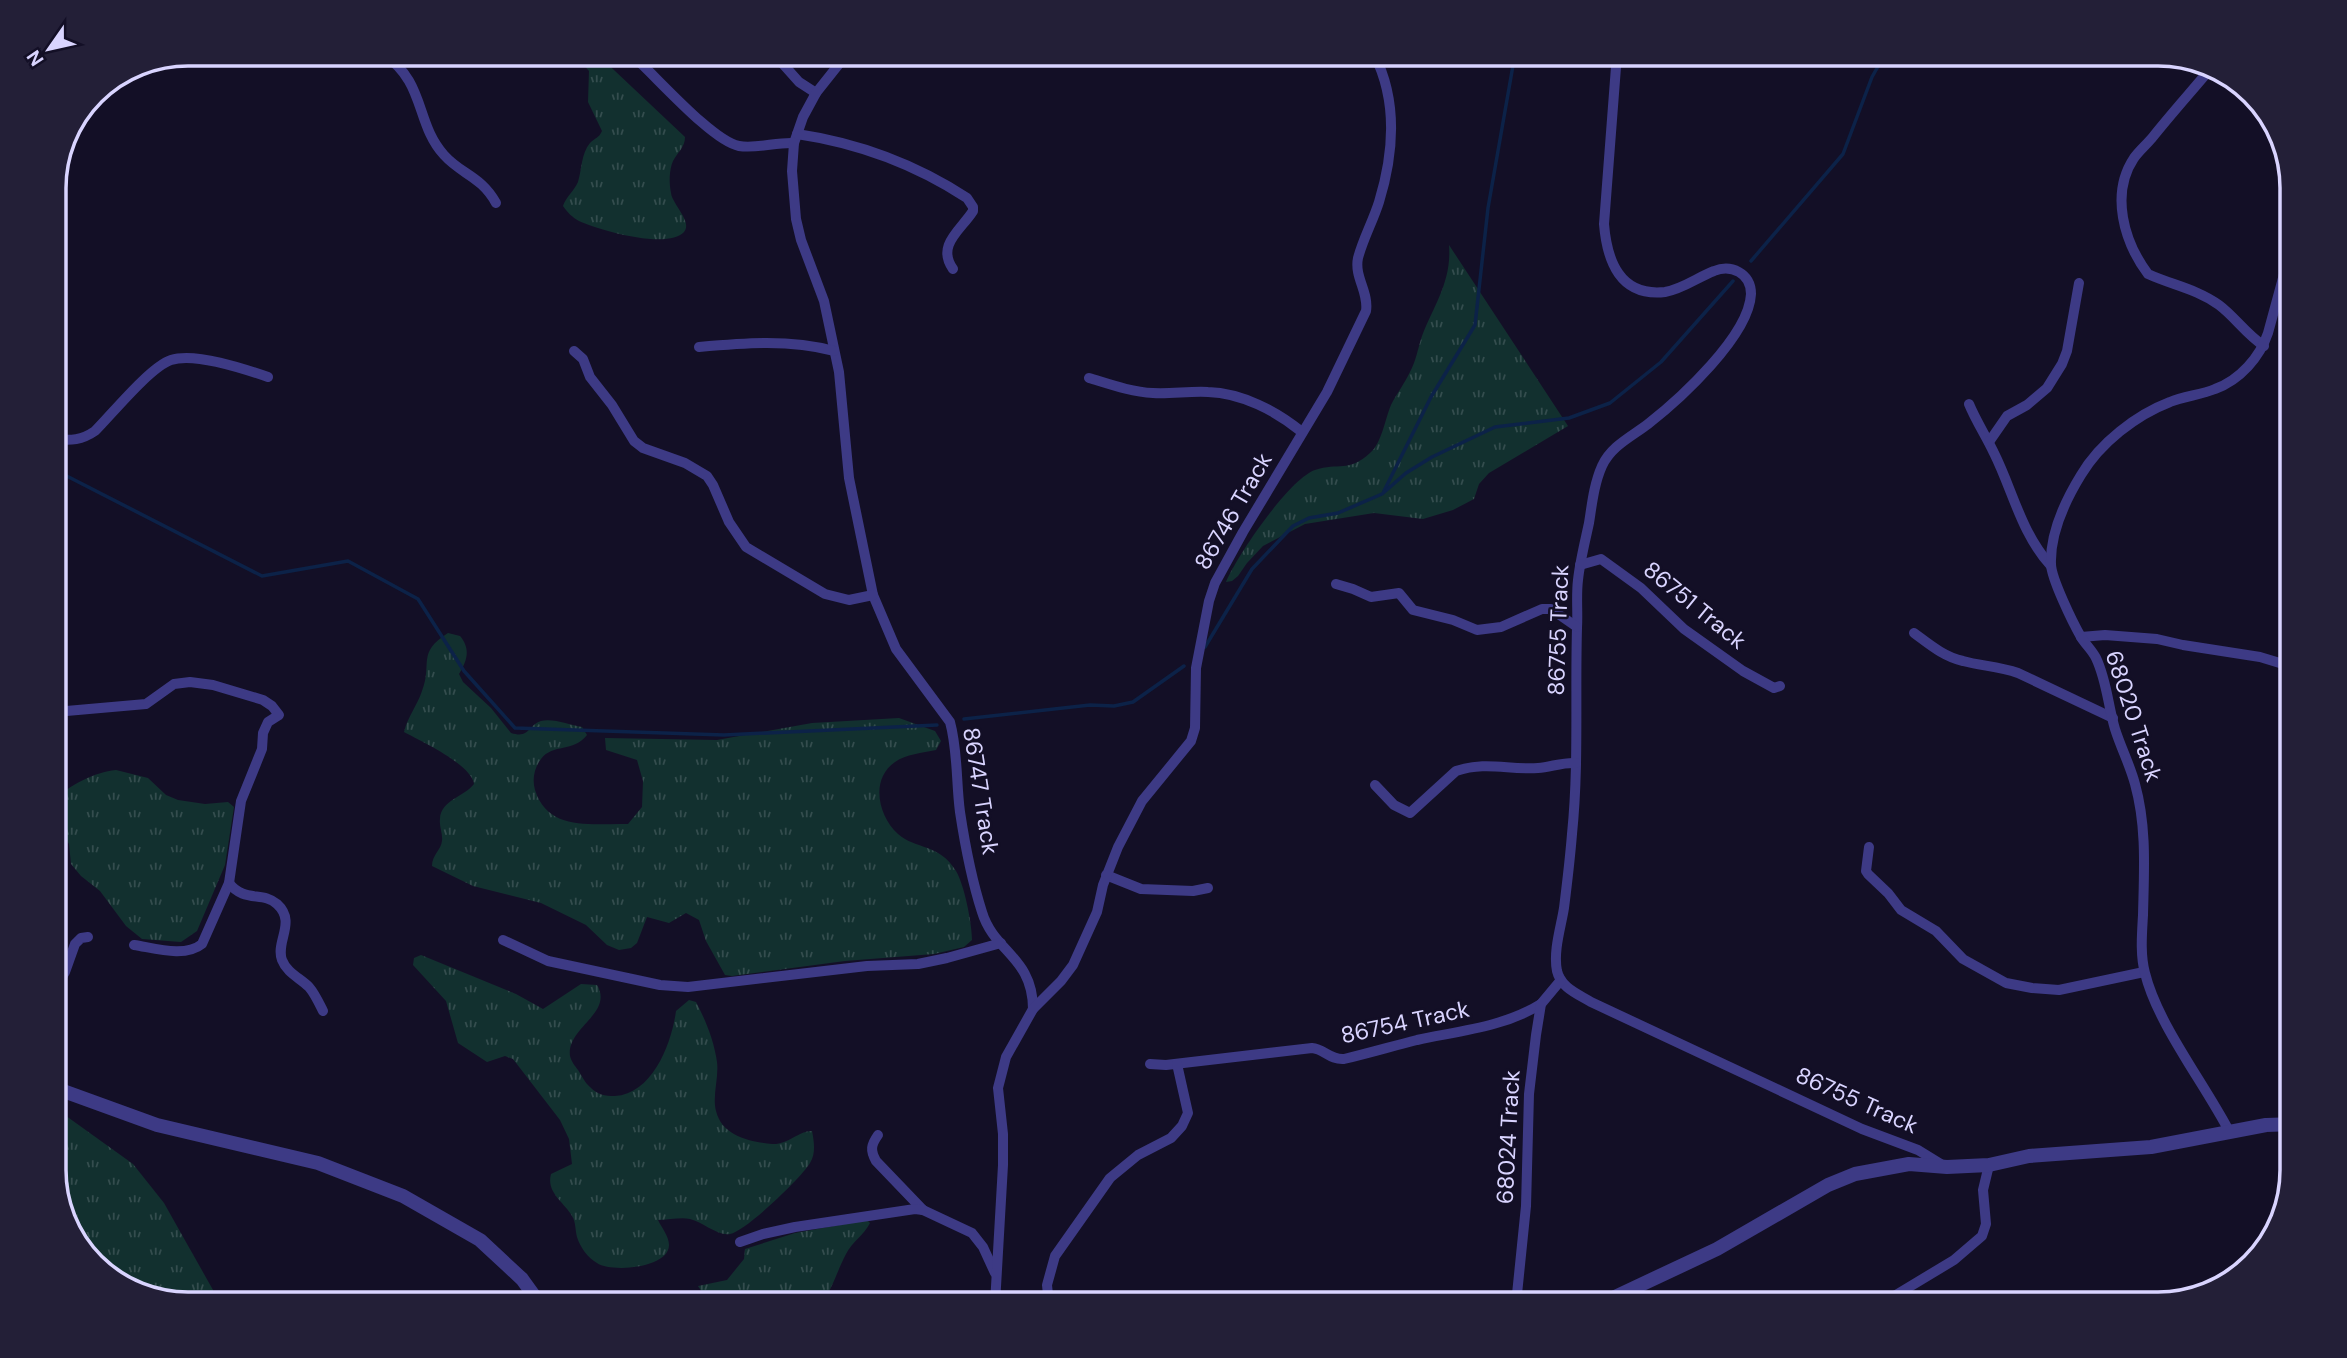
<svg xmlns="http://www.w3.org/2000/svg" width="2347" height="1358" viewBox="0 0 2347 1358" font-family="'DM Sans',sans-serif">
<defs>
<pattern id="grass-tufts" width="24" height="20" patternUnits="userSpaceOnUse" patternTransform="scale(1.75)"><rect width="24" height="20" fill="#12302f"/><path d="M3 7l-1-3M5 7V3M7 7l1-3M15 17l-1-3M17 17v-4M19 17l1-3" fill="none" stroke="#344d4e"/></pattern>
</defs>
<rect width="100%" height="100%" fill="#130f26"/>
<g fill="url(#grass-tufts)">
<path d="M574,54H597L685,137C685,147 678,152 673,161C669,170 669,183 671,193C672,204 693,222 684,232C668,250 598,230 579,221C572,217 568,213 563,206C566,197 574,191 578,182C582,169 581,154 590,143C595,138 599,138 602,131L588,102L589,71Z"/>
<path d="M1449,245L1568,426L1489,473L1479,484L1474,499L1453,510L1423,519L1374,513L1305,524L1263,546L1247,563L1238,576L1232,581L1226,582C1237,556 1289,479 1315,470C1339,462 1348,473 1370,453C1382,443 1385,419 1391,405C1397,393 1405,383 1410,372C1416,361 1418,348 1422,336C1434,305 1452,281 1449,245Z"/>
<path d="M448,633L460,636C471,649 467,661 459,674L463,682L491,708L511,733C530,739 528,725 541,721C553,718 570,725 582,727L587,735C573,753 553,743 541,759C534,768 532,780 535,790C548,832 592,823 628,824L642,807L643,781L637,760L606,750L605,738L717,740L812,723L899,718L935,731L941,741L936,750C922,753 906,754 895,762C870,779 878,816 898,834C916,850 939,843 956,871C964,884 972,923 972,940L964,947L934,954L845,961L732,976L725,975L706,941L699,920L686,913L669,923L647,917L637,943L631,948L619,950L607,945L586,925L541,903L473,886L432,866C432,855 441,850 442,841C443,834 439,826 440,819C441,800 464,797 474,784C472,765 421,741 404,732C408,716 417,706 422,691C433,664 416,653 448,633Z"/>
<path d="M116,770L148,778L166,795L178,800L205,804L228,802L234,807L225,865L197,931L181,942L142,939L126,926L100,891L81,876L71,864L69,844L55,820V800C69,785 95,772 116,770Z"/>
<path d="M421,955L516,994L543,1009L581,984L597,985C614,1013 566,1028 570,1056C571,1061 575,1066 578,1070C582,1076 585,1083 590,1087C598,1095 604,1096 615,1096C653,1094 672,1042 676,1011L689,1000L696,1002C706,1021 714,1041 717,1062C719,1078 712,1096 716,1111C722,1136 750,1142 772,1144C788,1145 798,1131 812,1131C814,1142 816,1153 810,1163C802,1177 746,1231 730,1234C717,1236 703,1222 690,1219C681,1217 668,1220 658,1220C661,1227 669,1236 669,1245C669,1268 612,1273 597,1263C588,1258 580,1247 577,1237C575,1230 576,1222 572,1216C564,1202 546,1193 551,1174L572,1164L569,1139L560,1120L513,1059L505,1056L487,1062L458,1043L446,1001L413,965L414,958Z"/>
<polygon points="55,1108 133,1164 164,1203 213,1290 214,1304 189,1304 122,1286 77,1244 55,1177"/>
<path d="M867,1220L870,1223C864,1235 852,1242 846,1254C837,1271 833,1288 821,1304H710L698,1286L727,1280L744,1259L745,1249L795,1233Z"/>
</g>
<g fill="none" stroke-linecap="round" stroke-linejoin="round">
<g stroke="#0c2248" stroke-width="3.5">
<polyline points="1751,261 1843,154 1872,77 1885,54"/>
<polyline points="55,470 262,576 348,561 418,599 464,671 515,728 724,735 937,725"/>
<polyline points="1384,491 1431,397 1475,325 1488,208 1515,54"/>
<polyline points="1205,647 1252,569 1293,526 1309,518 1338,513 1382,494 1406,473 1432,457 1495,427 1569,418 1610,403 1661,362 1733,281"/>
<polyline points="964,719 1090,705 1114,706 1133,702 1184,666"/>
</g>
<g stroke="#3d3a85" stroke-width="10">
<path d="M383,54C426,82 415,123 444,155C462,175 481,176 496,203"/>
<path d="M631,54C655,75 712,141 739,146C757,149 776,142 794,143"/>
<polyline points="774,54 799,82 816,93"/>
<path d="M847,54L816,93L803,117L794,143L792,171L796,219L801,240L824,301L839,372L849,478L873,595L896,649L950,722C958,751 956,782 960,812C965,845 972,881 982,912C994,952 1033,957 1033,1009"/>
<path d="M1617,54L1604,224C1607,261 1620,297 1665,292C1683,289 1698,277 1714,271C1731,264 1751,273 1751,294C1749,336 1680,399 1648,424C1631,437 1611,446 1602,466C1594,484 1592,504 1589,523C1585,542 1580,561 1578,580C1576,596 1578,612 1577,628C1575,697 1579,766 1572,834C1570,859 1567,884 1564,908C1561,927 1553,951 1557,971C1561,988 1578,994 1591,1002L1862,1129L1918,1150L1944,1166"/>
<path d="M2211,68C2191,92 2171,114 2152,138C2146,145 2139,151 2134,158C2110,194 2124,242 2148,274C2172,285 2197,289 2219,305C2235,317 2246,334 2264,346"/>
<path d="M797,134C858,143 915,164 967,198L973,207V211C961,230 936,245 953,269"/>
<polyline points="55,306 62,301"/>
<path d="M699,347C744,343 790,339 834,351"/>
<polyline points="574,351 583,359 590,377 612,405 634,441 643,448 685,463 707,476 713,485 729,522 746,547 825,594 849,600 873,595"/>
<path d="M1089,378C1109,384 1131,392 1153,393C1171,394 1190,391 1208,392C1242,393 1276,411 1302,432"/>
<path d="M1969,404C1976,421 1986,436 1994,453C2013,491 2021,533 2051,566"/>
<path d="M55,439C71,441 82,440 95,431C112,414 150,367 171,360C195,352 245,369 268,377"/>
<polyline points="1989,442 2007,416 2027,405 2047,388 2062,364 2067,351 2079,283"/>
<polyline points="1580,565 1601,559 1641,588 1684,629 1743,671 1774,688 1780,686"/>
<polyline points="1336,584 1353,589 1371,597 1399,593 1413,610 1453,620 1477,630 1501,627 1542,609 1551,609 1577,627"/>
<path d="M1914,633C1929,644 1944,657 1963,661C1981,666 1999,666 2018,673L2113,718"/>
<polyline points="2081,637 2105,635 2157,639 2183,645 2260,657 2293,667"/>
<path d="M55,712L146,704L174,684L190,682L213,685L263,700L272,706L279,715L268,722L263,733L262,749L241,801L229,883L202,944C185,958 154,948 134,945"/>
<path d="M1375,785L1394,805L1410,813L1456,771C1486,761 1508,770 1538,768C1551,767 1563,762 1576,763"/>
<polyline points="1869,847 1866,871 1868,874 1888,893 1901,910 1936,931 1963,959 2006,983 2032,988 2059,990 2144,972"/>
<polyline points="1106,875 1141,889 1193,891 1208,888"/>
<path d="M229,883C244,903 263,891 277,904C297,922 275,942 282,960C287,973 300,978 309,987C315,994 319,1003 323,1011"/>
<polyline points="503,940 548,961 660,985 688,987 867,966 918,964 947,958 1001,943"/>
<polyline points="55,989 65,972 75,944 81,938 88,937"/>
<path d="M1150,1064L1166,1065L1312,1048C1324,1049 1330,1060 1344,1059C1369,1053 1393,1046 1417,1040C1459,1031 1504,1027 1541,1004"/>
<path d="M2229,1131C2204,1083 2157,1023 2145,973C2140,955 2142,933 2143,915C2144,871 2147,827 2135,784C2130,765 2121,748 2115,729C2108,706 2107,681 2096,658C2092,650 2085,644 2081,637C2073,623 2051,578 2051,564C2050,533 2065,501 2081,475C2100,443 2136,415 2170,402C2184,396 2201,395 2215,389C2240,380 2260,357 2268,333L2292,245"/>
<path d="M878,1135C871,1145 870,1150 876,1161L923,1210"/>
<polyline points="740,1242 763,1234 795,1227 915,1209 923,1210 972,1233 983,1247 995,1273"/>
<path d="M995,1304L1003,1165V1134L998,1088L1006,1057L1033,1009L1061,981L1073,965L1097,912L1103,885L1118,847L1142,801L1191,741L1195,728L1196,668L1209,601L1215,583L1243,532L1327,392L1366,311C1369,292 1354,277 1358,258C1363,239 1373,221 1379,202C1394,153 1398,101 1374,54"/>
<polyline points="1049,1304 1047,1285 1055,1256 1110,1178 1138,1155 1171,1138 1182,1126 1188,1113 1177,1064"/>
<polyline points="1516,1304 1526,1206 1529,1094 1536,1035 1541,1004 1561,980"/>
<polyline points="1881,1304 1954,1260 1982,1236 1986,1224 1983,1190 1989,1165"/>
</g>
<g stroke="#3d3a85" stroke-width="14">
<polyline points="55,1088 157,1125 318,1163 403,1196 480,1240 522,1279 540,1304"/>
<polyline points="1600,1304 1717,1249 1828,1185 1855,1174 1909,1164 1947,1167 1989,1165 2029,1156 2151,1147 2266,1125 2293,1124"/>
</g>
</g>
<g text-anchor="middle" stroke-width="5" stroke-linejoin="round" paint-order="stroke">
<g font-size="23" fill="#d9d4ff" stroke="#130f26">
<text transform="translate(1233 511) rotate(-60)" y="8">86746 Track</text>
<text transform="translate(1695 605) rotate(39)" y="8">86751 Track</text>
<text transform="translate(1558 630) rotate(-88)" y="8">86755 Track</text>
<text transform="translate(2134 716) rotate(72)" y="8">68020 Track</text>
<text transform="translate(981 791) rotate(81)" y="8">86747 Track</text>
<text transform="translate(1405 1022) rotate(-12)" y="8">86754 Track</text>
<text transform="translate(1857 1100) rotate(24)" y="8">86755 Track</text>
<text transform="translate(1508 1137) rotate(-87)" y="8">68024 Track</text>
</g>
</g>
<path d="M0 0H2347V1358H0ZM188 66H2158A122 122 0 0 1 2280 188V1170A122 122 0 0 1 2158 1292H188A122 122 0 0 1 66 1170V188A122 122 0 0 1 188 66Z" fill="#231f37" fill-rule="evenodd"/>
<path fill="none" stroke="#d9d4ff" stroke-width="3.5" d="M188 66H2158A122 122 0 0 1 2280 188V1170A122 122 0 0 1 2158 1292H188A122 122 0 0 1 66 1170V188A122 122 0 0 1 188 66Z"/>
<g transform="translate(49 49) rotate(236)" stroke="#130f26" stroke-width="5" paint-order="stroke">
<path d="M0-5L12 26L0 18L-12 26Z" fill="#d9d4ff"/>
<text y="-10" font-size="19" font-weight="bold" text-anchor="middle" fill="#d9d4ff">N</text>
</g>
</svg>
